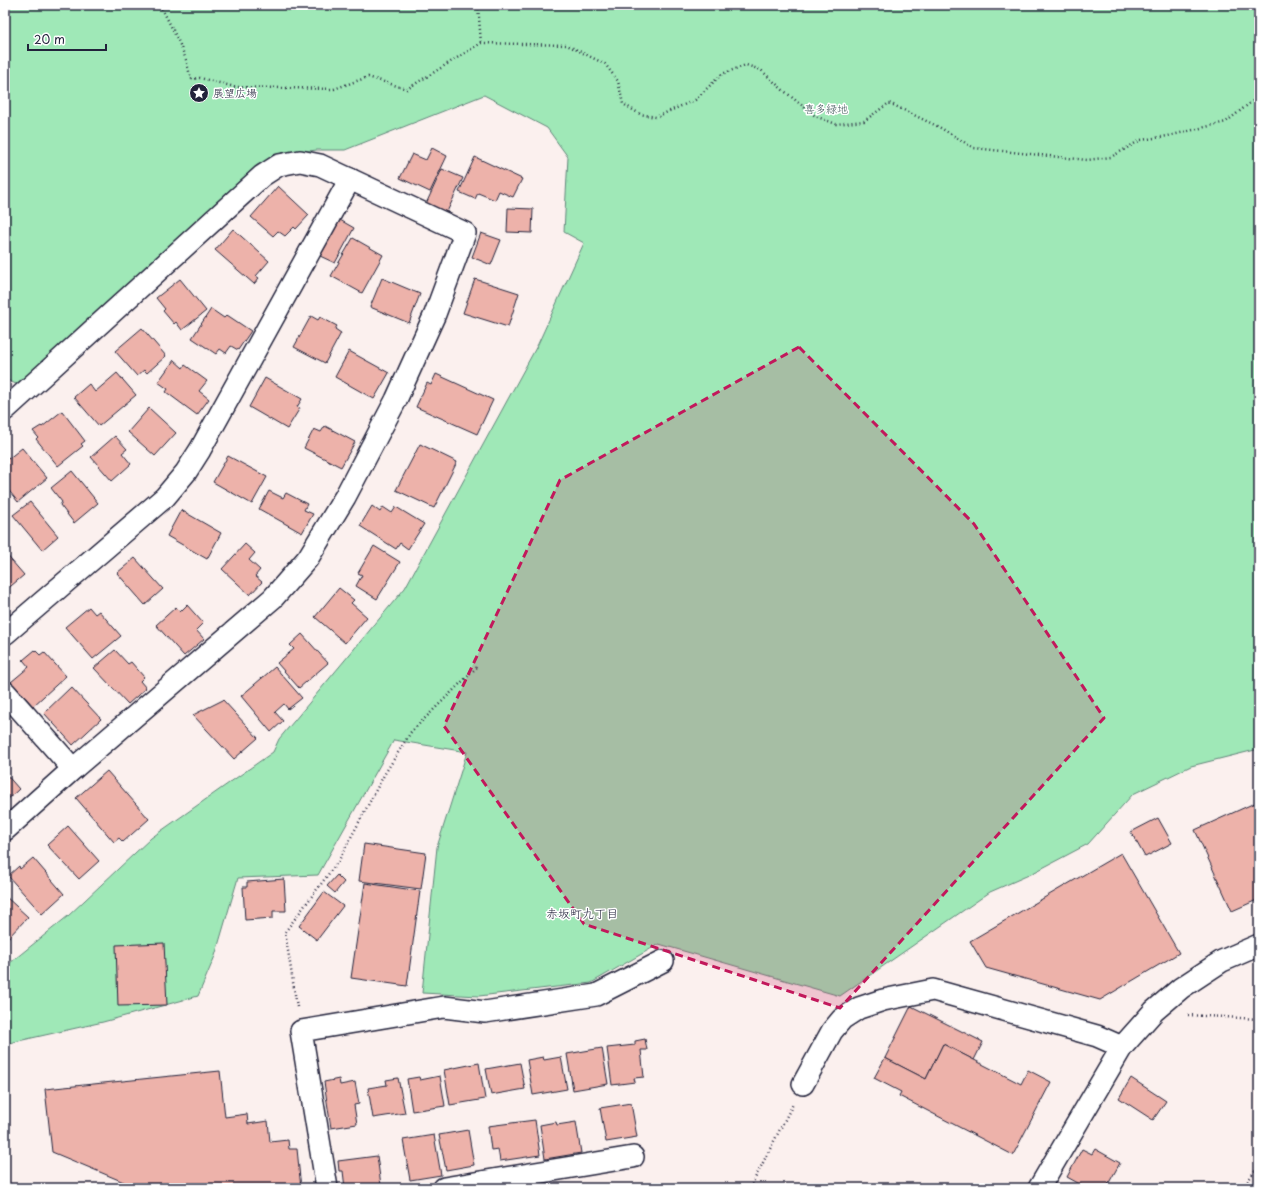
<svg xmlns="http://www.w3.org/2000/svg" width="1264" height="1193" viewBox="0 0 1264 1193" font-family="'Playpen Sans','Klee One',sans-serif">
<rect width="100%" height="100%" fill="#fbf0ee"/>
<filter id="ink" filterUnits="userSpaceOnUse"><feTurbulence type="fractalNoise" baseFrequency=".025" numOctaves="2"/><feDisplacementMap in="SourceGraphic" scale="8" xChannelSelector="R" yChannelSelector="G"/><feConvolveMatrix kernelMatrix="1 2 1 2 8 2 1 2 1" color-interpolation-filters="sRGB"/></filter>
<g filter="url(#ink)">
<polygon fill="#9fe8b7" stroke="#608579" points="5,5 1259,5 1259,749 1191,766 1133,794 1088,844 1031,874 990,892 840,996 659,944 591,983 479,996 422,993 437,847 467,752 394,740 318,875 238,878 215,956 198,996 103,1022 5,1044 5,967 68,916 151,838 273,752 279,739 405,588 538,344 584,243 564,232 568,157 547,128 484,95 345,150 317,150 282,154 257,165 30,373 16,384 5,379"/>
<g fill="#edb2aa" stroke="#22223b">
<polygon points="432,148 447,156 430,192 400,178 412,154 426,160"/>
<polygon points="475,157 522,179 513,197 499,191 495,200 478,193 475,199 459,192"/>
<polygon points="442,169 463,178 445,216 425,206"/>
<polygon points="278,186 309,215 296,229 294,227 285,236 278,231 273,236 251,217"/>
<polygon points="508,208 533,209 532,233 507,232"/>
<polygon points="340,220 354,228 335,263 320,256"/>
<polygon points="233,229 269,261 256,276 259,278 254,284 215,250"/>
<polygon points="481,233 501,240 491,265 472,257"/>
<polygon points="353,238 383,255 362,293 331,276"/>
<polygon points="382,278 420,294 409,323 370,307"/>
<polygon points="180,279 206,311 182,330 176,322 174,324 163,311 165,309 156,298"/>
<polygon points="475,279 519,293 508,327 463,313"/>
<polygon points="211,309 224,318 227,315 251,331 238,350 231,346 226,353 220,349 216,354 192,338"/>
<polygon points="311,316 318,320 320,317 337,326 335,329 341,333 325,363 294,347"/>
<polygon points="142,328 166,356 147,373 144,370 137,376 115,351"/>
<polygon points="349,351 389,373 374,399 335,377"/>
<polygon points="174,360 183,368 185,365 207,381 199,391 209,399 197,415 166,392 168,389 158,382"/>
<polygon points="117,373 136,395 99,426 74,397 89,384 95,392"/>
<polygon points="436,374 493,400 477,434 416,407 427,383 431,385"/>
<polygon points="265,378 302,399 297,407 300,408 287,429 249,407"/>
<polygon points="149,408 176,433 155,456 128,432"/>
<polygon points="62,411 85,441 81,444 83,446 58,466 36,439 38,437 33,431 41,426 42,427"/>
<polygon points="325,426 355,442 341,467 304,448 314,429 321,432"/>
<polygon points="115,436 127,449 122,453 131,464 112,481 91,457"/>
<polygon points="420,444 457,462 434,508 396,490"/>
<polygon points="22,448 47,478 18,502 6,487 7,486 5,484 5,457 7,456 8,459"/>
<polygon points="228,456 267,477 252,504 213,482"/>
<polygon points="72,471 98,503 74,523 60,505 62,502 51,488"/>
<polygon points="269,491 283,498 286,493 307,504 304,510 313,514 302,533 259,509"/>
<polygon points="30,502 58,536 42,550 13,515"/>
<polygon points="372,506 380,512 383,507 392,513 396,507 424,524 408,549 400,543 396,549 360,526"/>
<polygon points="181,510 221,533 207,559 167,536"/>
<polygon points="245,544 255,553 249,560 260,570 255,576 262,582 250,595 222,569"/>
<polygon points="374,546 400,562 377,599 356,586 362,575 358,573"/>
<polygon points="5,553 24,575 5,591"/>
<polygon points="135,558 163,589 145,605 117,573"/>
<polygon points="339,588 354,600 351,603 367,617 345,643 315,617"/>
<polygon points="187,605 203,623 196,630 204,639 184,656 156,625 176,607 180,612"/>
<polygon points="89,607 95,614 99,611 121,636 93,659 65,627"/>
<polygon points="302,634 328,663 299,688 277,663 294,649 290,645"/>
<polygon points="35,650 40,655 44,652 66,676 33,706 11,682 29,667 23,660"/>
<polygon points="115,650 128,664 131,662 144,677 140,681 146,688 128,704 94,668"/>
<polygon points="275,667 302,698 288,709 284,704 275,712 283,721 271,732 241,696"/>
<polygon points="71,687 101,719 73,745 44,713"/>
<polygon points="223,700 258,738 234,759 193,715"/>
<polygon points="107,771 149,819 123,842 119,838 114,842 76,798"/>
<polygon points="5,773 19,789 5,802"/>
<polygon points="1259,801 1259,899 1232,911 1195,830"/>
<polygon points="1158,818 1172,843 1145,857 1131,832"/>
<polygon points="68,826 99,861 79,879 47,845"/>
<polygon points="364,844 426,853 421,889 359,881"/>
<polygon points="1121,853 1179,953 1100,1000 986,968 970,941"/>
<polygon points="33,858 64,894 42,914 8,876 19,866 20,869"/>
<polygon points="337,875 344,882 335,893 327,886"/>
<polygon points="284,879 286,911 273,911 273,918 245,920 243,887 247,887 247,882"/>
<polygon points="365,883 420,891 407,986 351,978"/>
<polygon points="324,892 343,906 317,940 299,926"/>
<polygon points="5,896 28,917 5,941"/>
<polygon points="164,943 167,1005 118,1006 116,945"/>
<polygon points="911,1006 983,1042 974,1060 943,1044 926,1079 885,1058"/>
<polygon points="645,1039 647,1050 641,1050 644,1077 634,1078 635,1082 612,1085 607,1048 635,1045 635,1041"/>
<polygon points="943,1044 1021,1084 1028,1070 1051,1082 1013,1155 899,1096 901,1092 874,1078 885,1058 926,1079"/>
<polygon points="602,1048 608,1084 573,1090 567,1054"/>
<polygon points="543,1057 544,1060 561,1057 567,1089 533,1095 527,1060"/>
<polygon points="479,1063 485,1099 450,1105 444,1070"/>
<polygon points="520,1063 525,1089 491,1095 486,1069"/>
<polygon points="220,1071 225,1117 247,1114 248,1124 268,1121 270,1142 288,1140 289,1149 297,1149 301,1188 138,1188 52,1152 45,1089"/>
<polygon points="440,1076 445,1106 412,1111 407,1079 419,1077 420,1080"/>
<polygon points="398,1078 405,1113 373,1118 368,1088 387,1085 386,1080"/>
<polygon points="1131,1078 1166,1101 1153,1120 1119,1098"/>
<polygon points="339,1079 340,1085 355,1082 359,1104 354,1105 357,1124 331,1128 324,1082"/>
<polygon points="631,1103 637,1137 606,1142 600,1108"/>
<polygon points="535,1120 540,1155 500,1161 498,1149 491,1150 488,1126"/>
<polygon points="556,1122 557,1125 576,1122 581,1153 545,1159 540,1125"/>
<polygon points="468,1130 474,1165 446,1170 439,1135"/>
<polygon points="434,1135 441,1175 410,1180 403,1140"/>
<polygon points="1082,1149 1092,1154 1095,1149 1120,1163 1106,1188 1095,1188 1091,1186 1089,1188 1087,1188 1067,1177"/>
<polygon points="377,1156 381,1185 345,1188 343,1171 339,1171 338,1161"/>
</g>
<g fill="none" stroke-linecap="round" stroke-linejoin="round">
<g stroke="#22223b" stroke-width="24">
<g id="minor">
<polyline points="5,410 262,176 279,165 300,161 320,165 465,233 435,314 396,400 345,497 308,558 273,598 73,769 5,830"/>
<polyline points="5,634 165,497 186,472 200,450 350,179"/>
<polyline points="5,692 73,769"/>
<polyline points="803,1084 832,1031 842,1019 859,1008 883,1000 933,990 1097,1036 1122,1047"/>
<polyline points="327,1188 301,1031 444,1007 485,1012 596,995 663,961"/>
<polyline points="444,1188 633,1157"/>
<polyline points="1039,1188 1122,1047 1154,1011 1181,988 1222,961 1259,945"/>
</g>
</g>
<g stroke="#22223b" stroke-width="2.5" stroke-dasharray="1 3" stroke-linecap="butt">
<path d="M160,5C169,22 178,39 185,57C188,64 188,72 192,79L200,78L235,87L334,89L368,77L407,89L481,43L567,45L605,64L618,81L623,104L640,114L656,117L695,100L722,74L746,65L761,70L783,90L815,116L836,124L864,121L889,103L939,127L974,148L1087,160L1111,157L1141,140L1168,136L1226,122L1259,96"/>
<polyline points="478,5 481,43"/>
<polyline points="297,1007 285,932 339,860 384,775 411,732 477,667"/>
<polyline points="1188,1015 1259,1019"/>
<polyline points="750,1188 793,1104"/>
<polyline points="1243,1188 1259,1165"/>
</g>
<use href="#minor" stroke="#fff" stroke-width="21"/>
</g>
</g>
<path fill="#c2185b" fill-opacity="0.2" stroke="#c2185b" stroke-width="3" stroke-dasharray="8 5" stroke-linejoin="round" d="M799,347L974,524L1104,718L840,1008L584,924L444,726L560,480Z"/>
<defs>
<g id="sight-disc" transform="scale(1)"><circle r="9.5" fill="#22223b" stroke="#fff"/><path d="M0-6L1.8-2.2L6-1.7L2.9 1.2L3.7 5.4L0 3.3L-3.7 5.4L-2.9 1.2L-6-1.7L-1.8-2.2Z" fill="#fff"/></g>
</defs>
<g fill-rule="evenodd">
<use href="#sight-disc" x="199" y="93"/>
</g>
<g text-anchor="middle" stroke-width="3" stroke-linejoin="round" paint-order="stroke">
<g font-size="11" fill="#22223b" stroke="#fff" text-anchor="start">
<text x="213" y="97">展望広場</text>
</g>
<g font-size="11" fill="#485d60" stroke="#fff">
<text x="826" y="113">喜多緑地</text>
</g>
<g font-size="12" fill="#22223b" stroke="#fff">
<text x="582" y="918">赤坂町九丁目</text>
</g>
</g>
<rect width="1264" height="1193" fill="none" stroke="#fff" stroke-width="20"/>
<rect x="10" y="10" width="1244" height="1173" fill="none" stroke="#22223b" stroke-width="1.5" filter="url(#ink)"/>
<path d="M28 44v6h78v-6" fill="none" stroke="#22223b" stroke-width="2"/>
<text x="34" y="44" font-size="12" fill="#22223b" stroke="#ffffff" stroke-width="3" paint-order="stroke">20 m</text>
</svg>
